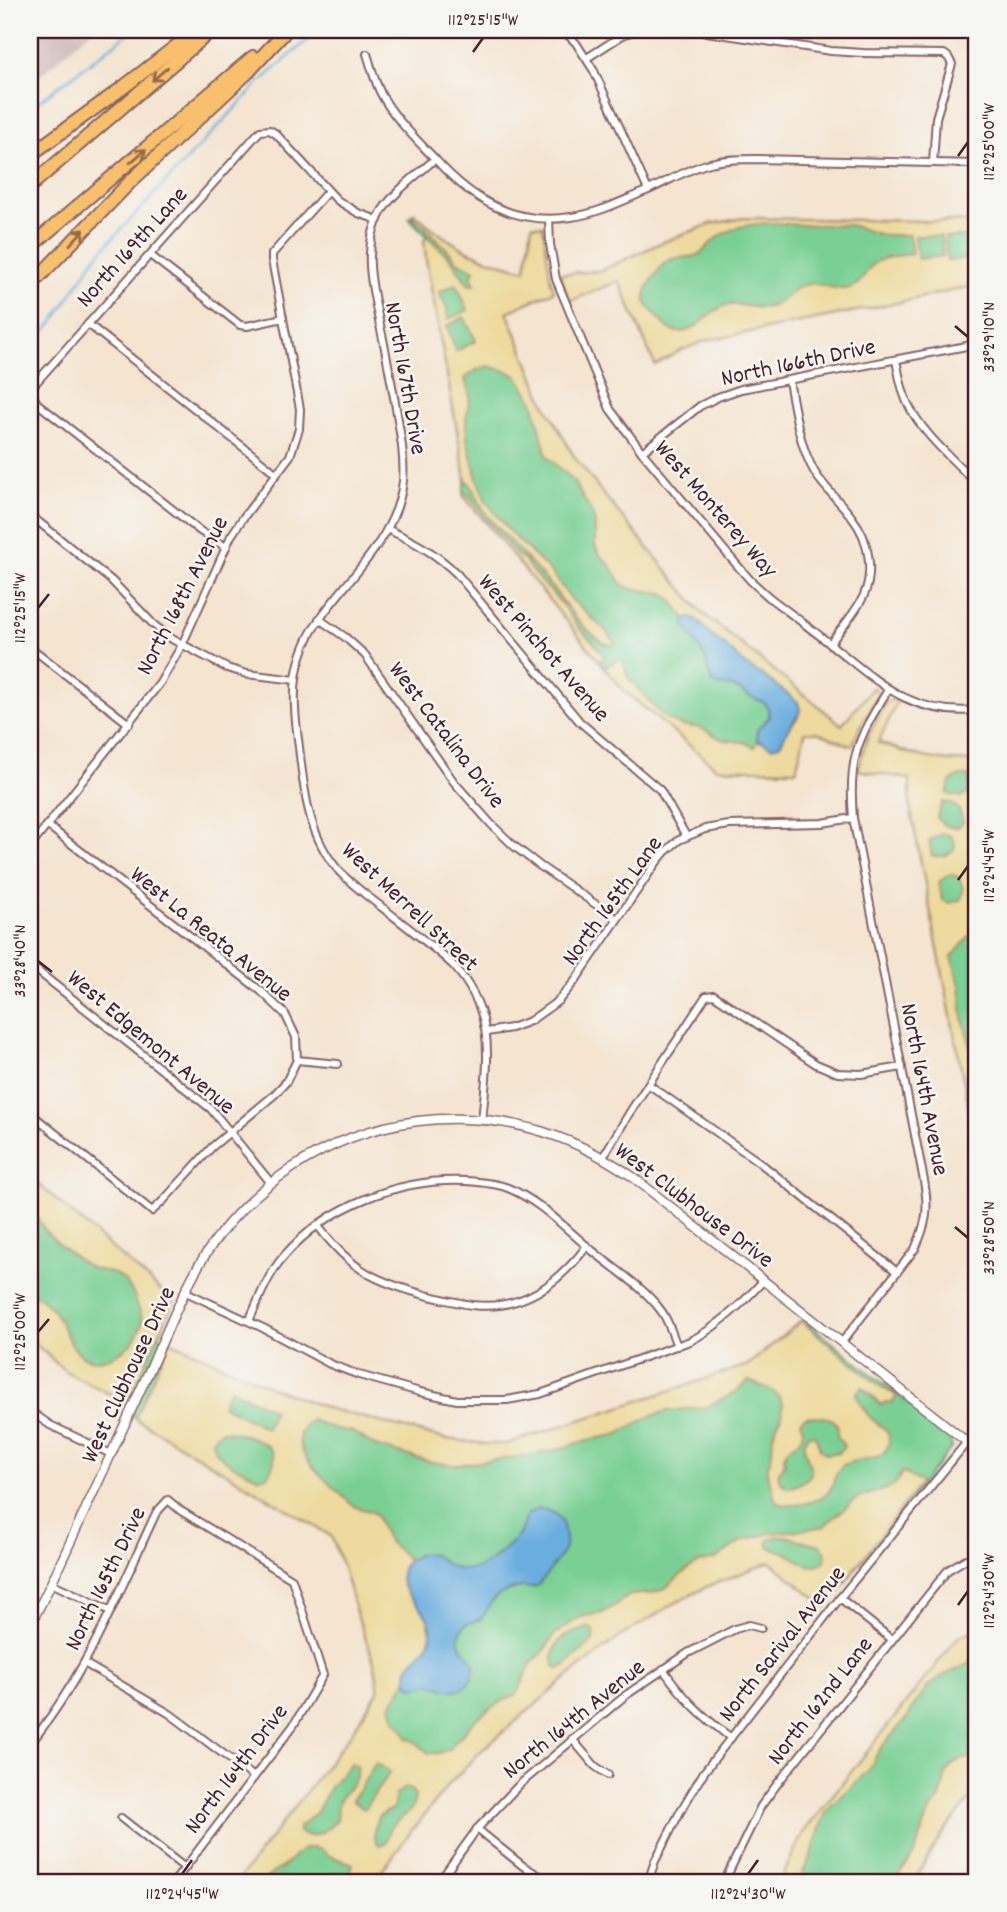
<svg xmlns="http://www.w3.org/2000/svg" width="1007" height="1912" viewBox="0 0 1007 1912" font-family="Dekko,sans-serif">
<rect width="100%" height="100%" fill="#f6f6f2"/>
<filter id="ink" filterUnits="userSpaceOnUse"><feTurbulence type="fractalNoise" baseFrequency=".0143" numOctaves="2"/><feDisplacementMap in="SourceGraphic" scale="14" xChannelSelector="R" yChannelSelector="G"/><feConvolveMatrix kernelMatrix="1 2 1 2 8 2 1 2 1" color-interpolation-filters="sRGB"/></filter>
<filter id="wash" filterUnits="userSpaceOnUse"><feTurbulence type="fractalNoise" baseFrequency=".00686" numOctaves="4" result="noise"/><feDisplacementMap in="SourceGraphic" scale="28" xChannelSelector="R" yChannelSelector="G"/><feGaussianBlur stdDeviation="1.57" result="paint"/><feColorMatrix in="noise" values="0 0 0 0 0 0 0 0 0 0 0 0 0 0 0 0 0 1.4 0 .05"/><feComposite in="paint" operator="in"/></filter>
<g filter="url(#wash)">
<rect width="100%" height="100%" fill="#f4e4d0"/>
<polygon fill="#d1bfbd" points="30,30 92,30 30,84"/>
<g fill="#7ad094" stroke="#627860" stroke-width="2">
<path d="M414,213C452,247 476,258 526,270L532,225L543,226L551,282L554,291L507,312L544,402L573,455L603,494L701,612L855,736L852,746L817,732H805L796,770L717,768L623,690L463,495L466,479L427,265L424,241L427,236L409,218Z"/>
<polygon points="744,218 977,222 977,285 901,302 704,341 682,350 655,365 619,281 570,301 560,274 600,271 661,243 711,224"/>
<path d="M867,738C903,752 938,765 977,761V1149L910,806V779L858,770Z"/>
<polygon points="30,1177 174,1302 159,1336 273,1388 326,1408 445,1439 485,1444 507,1444 596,1418 748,1365 803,1319 949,1436 952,1447 826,1606 770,1562 706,1587 673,1604 618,1638 570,1675 483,1749 450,1783 412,1830 374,1882 237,1882 350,1735 379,1690 375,1665 356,1612 343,1567 331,1536 135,1418 127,1403 65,1371 30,1339"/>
<polygon points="977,1630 977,1791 942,1834 913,1882 780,1882 803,1833 959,1636"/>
</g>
<g fill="#eeda9e" stroke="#9c7c64" stroke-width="2" fill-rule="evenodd">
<path d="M414,213C452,247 476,258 526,270L532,225L543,226L551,282L554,291L507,312L544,402L573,455L603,494L701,612L842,725L873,687L876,690L878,695L859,729L852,746L817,732H805L796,770L717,768L623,690L604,667L622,659L628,678L659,712L669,720L680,725L701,728L723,740L744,742L755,747L757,739L760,742L787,731L798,717L791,696L744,664L727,647L713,637L697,620L691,617L686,619L670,598L663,593L632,589L623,585L610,565L599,554L595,546V524L592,513L572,479L547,457L533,401L518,377L509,372L488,366L477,370L465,378L470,397L466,419L467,439L477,479L486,501L510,532L552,573L571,599L605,630L616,644C611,645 606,645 601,641C580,627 566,604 550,585C530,562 508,540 488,516C479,504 475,490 466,479L427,265L424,241L427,236L449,257L469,285L475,284L471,277L474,270L457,261L446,248L412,215ZM456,284L468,310L448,319L447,308L439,292ZM464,317L476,341L456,351L447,326Z"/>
<path d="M744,218L977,222V285L901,302L704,341L682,350L655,365L619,281L570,301L560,274L600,271L661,243L711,224ZM773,223L804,225H850L881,235H909L912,254C901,256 886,256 876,262C865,269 864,283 850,288C835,292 822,282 808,284C791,287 785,302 772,306C755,312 735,299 720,308C705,315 697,332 680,332C668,333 659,317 651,310C638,297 649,284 657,273C661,267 664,262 672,259C680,256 690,259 698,255C704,252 708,245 713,241C731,226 750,224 773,223ZM915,236H941L943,256L918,259ZM945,237H973L975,257L947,261Z"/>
<polygon points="463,493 469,495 486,519 517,555 525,561 531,570 561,603 578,627 595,644 604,656 601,663 463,495"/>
<path d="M891,700L897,702L878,743C910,755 942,764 977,761V931L968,938L952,957L960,985L963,1018L973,1057L977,1106V1149L910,806V779L858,770L867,738L886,703ZM960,776H969L970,787L969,793L961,797L947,794L950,782ZM943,802C957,803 960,809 963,822L958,827C949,829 941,824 937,817ZM942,834C952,834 956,840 954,850L945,856H932L929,841ZM950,874L958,877C963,884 965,893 960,900L950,903L942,900L939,882Z"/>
<path d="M30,1177L174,1302L127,1403L65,1371L30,1339V1292C40,1296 48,1304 55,1313C69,1335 75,1372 112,1356C130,1349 136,1339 143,1321L134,1295L125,1281L115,1274L91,1268L80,1261L62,1247L45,1231L30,1205Z"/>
<path d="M801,1321L880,1386L897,1396L892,1403L885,1402L881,1405L862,1387L856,1393C857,1400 864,1409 869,1416C875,1424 889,1427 889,1439C890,1464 855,1456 842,1466C833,1474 835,1486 827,1494C821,1501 785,1510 777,1502C773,1498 774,1492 772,1487C770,1482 767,1477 767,1472C767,1465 772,1458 772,1451C773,1446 772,1441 773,1435C777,1421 790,1410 778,1396C771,1388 758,1385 749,1381L733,1394L706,1407L668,1411L651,1416L616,1435L588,1440L552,1451L524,1456L456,1465L430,1462L375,1446L351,1431L334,1429L311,1420C275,1445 333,1485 351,1504L356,1507L372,1512L376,1515L388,1541L409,1560L403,1567L420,1605L428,1619L431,1634L427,1647L408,1667L407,1680L391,1705L395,1720L404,1730L407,1738L413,1740L429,1753H439L449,1749L476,1719L497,1704L515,1695L521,1686L531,1664L543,1652L555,1634L577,1619L584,1616L603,1613L630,1595L653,1593L664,1589L688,1569L698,1563L715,1559L743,1540L771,1533L802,1530L824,1526L857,1498L892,1487L897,1482L902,1472L921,1483L826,1606L770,1562L706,1587L673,1604L618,1638L570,1675L483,1749L450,1783L412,1830L374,1882H345L353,1864C345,1860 339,1860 332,1857C326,1855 323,1850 318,1849C302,1844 295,1857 285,1865C277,1871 269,1874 263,1882H237L350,1735L379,1690L375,1665L356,1612L343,1567L331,1536L135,1418L170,1341L273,1388L326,1408L445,1439L485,1444H507L748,1365ZM230,1389L274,1410L266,1428L222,1405ZM816,1416L831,1419L835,1422L838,1427L837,1436L844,1446L839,1452L827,1454L820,1449L816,1436L809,1434C797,1448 812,1460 811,1474C806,1481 794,1488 786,1487L780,1481L778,1474L785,1463C780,1444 800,1449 803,1432C803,1431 801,1421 801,1420L806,1417ZM224,1431C238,1432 269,1440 273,1455C276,1463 271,1469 267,1476L260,1478C244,1470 213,1460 212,1440L219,1432ZM785,1536L820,1545L826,1552L825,1561C808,1573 799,1558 784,1552C777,1549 774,1551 768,1546V1541L774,1537ZM588,1627L591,1628L595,1633L593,1641L563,1667L559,1669C547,1661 555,1642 566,1636C573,1632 581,1631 588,1627ZM351,1763L357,1766C360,1782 344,1788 339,1802C337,1808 338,1815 337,1820C327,1830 312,1842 299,1832V1827L317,1812L330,1787ZM376,1763L390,1772L364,1809L352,1801ZM405,1788L411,1790L415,1796C412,1819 401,1813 391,1828C388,1833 387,1839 385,1844L379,1845C373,1837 372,1823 381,1815C385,1812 389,1811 393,1809L396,1794Z"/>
<polygon points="977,1630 977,1655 966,1665 942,1676 928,1687 917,1701 907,1718 880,1749 868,1771 829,1808 822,1821 814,1848 799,1882 780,1882 803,1833 959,1636"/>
<polygon points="977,1757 977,1791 942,1834 913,1882 894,1882 914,1854 920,1839 923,1826 932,1807 940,1799 946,1774 950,1767 959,1760"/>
</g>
<g fill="#6aaedf" stroke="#5a6685" stroke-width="2">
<path d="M691,617L697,620L713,637L727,647L744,664L764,676L798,702L800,709L799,714L789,727L780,745L771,747L757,739V730L769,717C769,698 758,703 747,695C742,692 738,688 732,687C723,685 718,687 711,681L705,657L684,625L686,619Z"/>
<path d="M539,1509C551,1510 560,1514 563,1526C564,1533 566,1541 565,1548C564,1551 540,1585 537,1586C532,1588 526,1587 521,1587C512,1589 503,1592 496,1597C489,1603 487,1614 480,1619C474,1623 466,1621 462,1629C452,1646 468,1650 473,1662C476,1669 472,1681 465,1686C453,1696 442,1685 430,1684C424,1683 420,1688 414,1687C410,1686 409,1683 407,1680C405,1656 430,1655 431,1635C432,1607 404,1600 401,1580C398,1564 417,1550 433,1555C438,1556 441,1560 446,1564C458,1572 474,1571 486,1564C490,1562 516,1539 518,1536C527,1523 519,1514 539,1509Z"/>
</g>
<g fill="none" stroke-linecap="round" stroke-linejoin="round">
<g stroke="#6aaedf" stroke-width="2.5">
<polyline points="30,108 133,30"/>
<polyline points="30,348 54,321 95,258 113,238 260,82 319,30"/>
</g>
</g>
</g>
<g filter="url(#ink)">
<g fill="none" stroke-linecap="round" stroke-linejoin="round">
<g stroke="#866465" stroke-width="10">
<g id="minor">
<polyline points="563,30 576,43 594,71 648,190"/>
<polyline points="693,30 831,51 863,53 944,54 948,57 952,64 936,118 933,163"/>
<path d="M367,54C372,69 375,85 384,99C397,121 418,141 436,160C472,200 515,226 571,217C597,214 622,201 646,191C667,182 687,169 710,163C725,159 741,159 757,159L977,164"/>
<polyline points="587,58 621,36 635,30"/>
<path d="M435,159C417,175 395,191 382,211C360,248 373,291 381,330C387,356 391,382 396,408C400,432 405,457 403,481C397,537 349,577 319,620C307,637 299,658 296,678C293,701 296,724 299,747C304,791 308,836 339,871C349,882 362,892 375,902C401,922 428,942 453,965C497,1014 488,1059 482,1120"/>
<path d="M549,219L550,244L556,279L610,409L642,452L730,557L751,581L770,598C791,614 813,630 834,647C880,684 913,716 977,710"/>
<polyline points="150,255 240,325 247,326 283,318"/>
<polyline points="88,324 277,474"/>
<path d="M896,360C899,374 901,389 907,402C922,434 953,459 977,484"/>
<path d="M789,381C795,412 799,445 815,473C826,490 842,503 853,519C869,539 874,572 864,595C856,613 841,628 830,644"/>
<polyline points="642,452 700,406 718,397 741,389 977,344"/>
<polyline points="30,515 112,581 154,625 172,639 227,668 247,674 296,680"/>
<path d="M387,529C413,541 436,553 457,574L580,722L660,790L686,836"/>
<polyline points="226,547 200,531 38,404 31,394 32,387 260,131 270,130 276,134 337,200 358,213 378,220"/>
<polyline points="319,619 345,637 365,655 454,782 491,824 514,846 540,866 617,919"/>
<polyline points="30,647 129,724"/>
<polyline points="30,847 160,683 182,645 231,536 243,518 290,456 299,429 300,409 272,260 272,254 328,191"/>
<polyline points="30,965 211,1109 271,1183"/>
<polyline points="487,1032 511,1028 530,1021 558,1001 575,981 656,863 665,852 679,840 705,829 729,825 822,823 853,818"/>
<polyline points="297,1060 338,1064"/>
<polyline points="648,1084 759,1162 897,1272"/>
<polyline points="30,1113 152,1211 163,1201 212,1147 274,1095 286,1082 297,1060 296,1037 285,1014 261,991 47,825"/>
<polyline points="603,1157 630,1112 706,996 714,995 816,1064 838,1073 861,1074 902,1067"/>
<path d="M318,1226C352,1271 376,1282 429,1296C443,1299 457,1303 472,1305C522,1311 558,1284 587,1246"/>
<path d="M186,1292L263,1328L330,1364L359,1375L420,1392L457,1400H507L540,1394L690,1341C718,1327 743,1303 764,1280"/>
<path d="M249,1321C259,1299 268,1274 284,1256C328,1205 400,1178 466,1181C480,1182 495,1183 508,1188C539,1200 568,1231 594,1252C616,1270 645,1288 662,1312C669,1322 672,1334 677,1346"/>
<path d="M842,1342L915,1249C927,1223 929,1209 924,1181L853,818C848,759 857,739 888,690"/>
<polyline points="30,1411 50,1425 111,1454"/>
<polyline points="51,1583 111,1611"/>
<polyline points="840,1598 891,1639"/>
<polyline points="84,1663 170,1714 254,1777"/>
<path d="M663,1669C684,1699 702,1716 731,1738"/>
<polyline points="572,1739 595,1766 608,1775"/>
<path d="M30,1744C86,1675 119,1592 156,1513L168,1500L181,1511L292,1579L323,1675L293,1726L174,1882"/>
<polyline points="121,1818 185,1868"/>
<polyline points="477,1829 523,1866 550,1882"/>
<polyline points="439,1882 477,1829 519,1785 626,1695 688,1653 735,1629 749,1625 761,1628"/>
<polyline points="648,1882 655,1861 680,1812 704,1772 840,1598 967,1442"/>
<polyline points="724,1882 761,1806 778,1783 948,1570 966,1559"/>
</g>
</g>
<g stroke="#866465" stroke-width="11">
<path id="tertiary" d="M30,1625C46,1595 60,1565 74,1534C98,1483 122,1431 145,1380C163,1342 178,1301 199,1265C245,1187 329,1132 418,1121C499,1112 567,1131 633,1177L977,1450"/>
</g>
<g stroke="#866465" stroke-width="16">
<g id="motorway">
<polyline points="30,155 121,89 197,30"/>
<polyline points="30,186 212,30"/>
<polyline points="30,247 253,57"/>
<polyline points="30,286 130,182 248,72 283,34"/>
</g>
</g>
<use href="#minor" stroke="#fff" stroke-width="6"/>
<use href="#tertiary" stroke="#fff" stroke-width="8"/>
<use href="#motorway" stroke="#f8bf6c" stroke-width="12"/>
</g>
<defs><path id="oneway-shaft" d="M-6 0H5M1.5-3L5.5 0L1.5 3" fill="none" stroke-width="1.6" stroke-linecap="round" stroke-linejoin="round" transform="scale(1.75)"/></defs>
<g stroke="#986748">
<use href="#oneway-shaft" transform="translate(160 74) rotate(139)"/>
<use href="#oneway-shaft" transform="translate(138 156) rotate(-41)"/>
<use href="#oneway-shaft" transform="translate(77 237) rotate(-47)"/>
</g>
</g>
<path fill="none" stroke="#4a1f2b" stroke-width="2.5" d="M473,52L483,38M958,156L968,142M955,326L968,337M38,608L49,594M958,880L968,866M38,961L52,972M955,1227L968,1238M38,1332L49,1319M958,1605L968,1591M182,1874L192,1860M748,1874L758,1860"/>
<g text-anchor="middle" stroke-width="5" stroke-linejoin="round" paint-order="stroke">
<g font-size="24" fill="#4a1f2b" stroke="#f6f6f2">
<text transform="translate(131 246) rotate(-48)" y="8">North 169th Lane</text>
<text transform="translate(798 361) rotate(-12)" y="8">North 166th Drive</text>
<text transform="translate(407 378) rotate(80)" y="8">North 167th Drive</text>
<text transform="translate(717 508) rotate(49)" y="8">West Monterey Way</text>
<text transform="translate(181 595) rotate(-63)" y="8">North 168th Avenue</text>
<text transform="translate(545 647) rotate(49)" y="8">West Pinchot Avenue</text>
<text transform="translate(448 734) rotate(53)" y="8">West Catalina Drive</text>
<text transform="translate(611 900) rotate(-54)" y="8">North 165th Lane</text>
<text transform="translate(411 906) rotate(43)" y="8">West Merrell Street</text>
<text transform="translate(212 933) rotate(39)" y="8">West La Reata Avenue</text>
<text transform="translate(152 1041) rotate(40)" y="8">West Edgemont Avenue</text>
<text transform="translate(926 1089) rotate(79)" y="8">North 164th Avenue</text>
<text transform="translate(695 1204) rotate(37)" y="8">West Clubhouse Drive</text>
<text transform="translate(127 1374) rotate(-65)" y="8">West Clubhouse Drive</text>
<text transform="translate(104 1578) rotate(-64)" y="8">North 165th Drive</text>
<text transform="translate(781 1643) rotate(-52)" y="8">North Sarival Avenue</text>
<text transform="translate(819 1700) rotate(-52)" y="8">North 162nd Lane</text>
<text transform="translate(573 1718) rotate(-39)" y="8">North 164th Avenue</text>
<text transform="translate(235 1768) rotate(-53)" y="8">North 164th Drive</text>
</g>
</g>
<rect width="1007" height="1912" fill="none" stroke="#f6f6f2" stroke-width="77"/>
<rect x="38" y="38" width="930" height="1836" fill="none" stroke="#4a1f2b" stroke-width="2.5"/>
<g font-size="18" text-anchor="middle" fill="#4a1f2b">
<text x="483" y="25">112°25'15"W</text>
<text transform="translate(988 142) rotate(-90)" y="6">112°25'00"W</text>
<text transform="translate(988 337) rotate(-90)" y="6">33°29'10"N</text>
<text transform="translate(19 608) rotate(-90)" y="6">112°25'15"W</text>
<text transform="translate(988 866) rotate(-90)" y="6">112°24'45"W</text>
<text transform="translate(19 961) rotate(-90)" y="6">33°28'40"N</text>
<text transform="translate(988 1238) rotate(-90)" y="6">33°28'50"N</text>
<text transform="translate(19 1332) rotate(-90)" y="6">112°25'00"W</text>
<text transform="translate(988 1591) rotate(-90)" y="6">112°24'30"W</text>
<text x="182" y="1899">112°24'45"W</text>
<text x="748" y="1899">112°24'30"W</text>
</g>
</svg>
